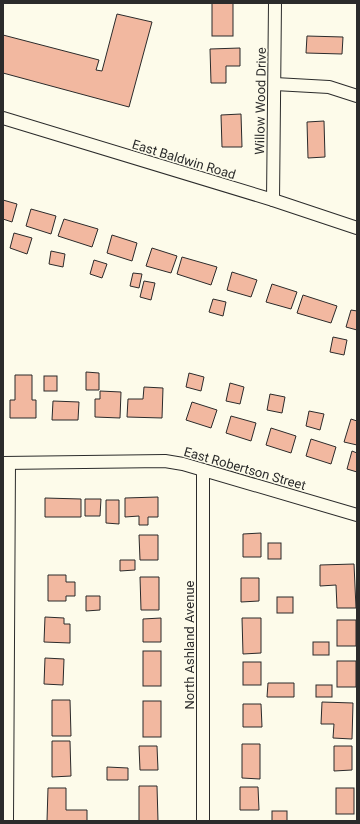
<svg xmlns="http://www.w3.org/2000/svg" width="360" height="824" viewBox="0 0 360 824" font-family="Roboto,sans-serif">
<rect width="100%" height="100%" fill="#fdfbea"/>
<g fill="#f2b8a0" stroke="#2b2b2b">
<rect x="212" y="3" width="21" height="33"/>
<polygon points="117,14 152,22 129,107 3,73 3,35 99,60 96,70 102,71"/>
<polygon points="307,36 343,37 342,54 306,53"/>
<polygon points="240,48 240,66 226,66 226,83 211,83 210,49"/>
<polygon points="241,114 242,147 222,147 221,115"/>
<polygon points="324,121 325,157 308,158 307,122"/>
<polygon points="3,200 17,204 12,222 3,219"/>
<polygon points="31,209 56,216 51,234 26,226"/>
<polygon points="64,219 98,229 92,247 58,236"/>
<polygon points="14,233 32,238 27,254 10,248"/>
<polygon points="112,235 137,243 132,261 107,253"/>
<polygon points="152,248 177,256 171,273 146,266"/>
<polygon points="51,251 65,254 63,267 49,264"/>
<polygon points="182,257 217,267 211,285 177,274"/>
<polygon points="94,260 107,264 102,278 90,274"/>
<polygon points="232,272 257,280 251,297 227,290"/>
<polygon points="133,273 142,274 139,288 130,286"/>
<polygon points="144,281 155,283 151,300 140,297"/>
<polygon points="272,284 297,292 291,309 266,302"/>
<polygon points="303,295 337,306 331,323 297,313"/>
<polygon points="213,299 226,302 223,316 209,312"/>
<polygon points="351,310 357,311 357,330 346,327"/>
<polygon points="333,337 347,340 344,355 330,352"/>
<polygon points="86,372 99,373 99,390 86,390"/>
<polygon points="189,373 204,377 201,391 186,387"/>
<polygon points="15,375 32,375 32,400 36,400 36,418 10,418 10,400 15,400"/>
<rect x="44" y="376" width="13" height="15"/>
<polygon points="230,383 244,387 240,404 226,401"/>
<polygon points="144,387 163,388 162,418 127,417 128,399 143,399"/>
<polygon points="100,391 121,392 120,418 95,417 95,399 100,399"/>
<polygon points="270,394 285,397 282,413 267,410"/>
<polygon points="53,401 79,402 78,420 52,420"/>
<polygon points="192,402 217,410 211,428 186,420"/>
<polygon points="309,411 324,414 320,430 306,426"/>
<polygon points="231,416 256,423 251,441 226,433"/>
<polygon points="351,419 357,421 357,445 344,442"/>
<polygon points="271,428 296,436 291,453 266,445"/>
<polygon points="311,439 336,447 331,464 306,456"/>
<polygon points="352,451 357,453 357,472 347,469"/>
<polygon points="158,497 158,517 148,517 148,525 139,525 139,516 125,517 125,498"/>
<polygon points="45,498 81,499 81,517 45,517"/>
<polygon points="85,499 101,499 100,516 85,516"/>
<polygon points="106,500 119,500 119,524 106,523"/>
<polygon points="261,533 261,557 243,557 243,534"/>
<polygon points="139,535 158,535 158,560 140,560"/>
<rect x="268" y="543" width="13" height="16"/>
<polygon points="120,560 135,560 135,570 120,571"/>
<polygon points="354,564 356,608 337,608 336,585 320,586 320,565"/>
<polygon points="48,575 66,575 66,582 75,582 75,596 66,596 66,601 48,601"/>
<polygon points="140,577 159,577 159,610 141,610"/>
<polygon points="241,578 259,578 259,601 241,602"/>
<polygon points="86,596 100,596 100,610 86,611"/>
<rect x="277" y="597" width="16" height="16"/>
<polygon points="45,617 64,618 64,624 70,624 70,643 44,642"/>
<polygon points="161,618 161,642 143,642 143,619"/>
<polygon points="242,618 261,618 261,653 243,654"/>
<rect x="337" y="620" width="19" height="26"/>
<rect x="313" y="642" width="16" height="13"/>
<rect x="143" y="651" width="18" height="35"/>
<polygon points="45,658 64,659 63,685 44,684"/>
<rect x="337" y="661" width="19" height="26"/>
<rect x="243" y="662" width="18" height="23"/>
<polygon points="268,683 294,683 294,697 267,697"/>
<rect x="316" y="685" width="16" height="12"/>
<polygon points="52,700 70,700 71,736 52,736"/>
<rect x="143" y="701" width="18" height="36"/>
<polygon points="322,702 353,703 352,739 333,738 334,724 321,724"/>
<polygon points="243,704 261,704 262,727 243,727"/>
<polygon points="52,741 70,741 71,776 52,777"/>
<polygon points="242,744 260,744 260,779 242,778"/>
<polygon points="139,746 157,746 158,770 140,770"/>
<polygon points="334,746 352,746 352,770 334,771"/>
<polygon points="107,767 128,768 128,780 107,780"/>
<polygon points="139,786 157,786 158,821 139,821"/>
<polygon points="240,787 258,787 259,810 240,810"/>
<polygon points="48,788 66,788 66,810 87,810 87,821 47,821"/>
<rect x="336" y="788" width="18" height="26"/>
<rect x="272" y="811" width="15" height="10"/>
</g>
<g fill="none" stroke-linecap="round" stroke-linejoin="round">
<g stroke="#2b2b2b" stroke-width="14">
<g id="street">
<polyline points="275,84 329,87 357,96"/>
<polyline points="3,118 273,200 357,228"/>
<polyline points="273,200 275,3"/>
<polyline points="3,463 165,461 183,464 357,515"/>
<polyline points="7,821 9,463"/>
<polyline points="203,821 203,470"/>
</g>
</g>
<use href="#street" stroke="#fdfbea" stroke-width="12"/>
</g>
<g text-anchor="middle" stroke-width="3" stroke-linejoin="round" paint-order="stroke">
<g font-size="13" fill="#2b2b2b" stroke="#fdfbea">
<text transform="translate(260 101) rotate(-89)" y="5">Willow Wood Drive</text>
<text transform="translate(184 159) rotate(17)" y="5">East Baldwin Road</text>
<text transform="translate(245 468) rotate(16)" y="5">East Robertson Street</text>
<text transform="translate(189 645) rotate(-90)" y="5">North Ashland Avenue</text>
</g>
</g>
<rect width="360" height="824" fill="none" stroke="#2b2b2b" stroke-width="8"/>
</svg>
